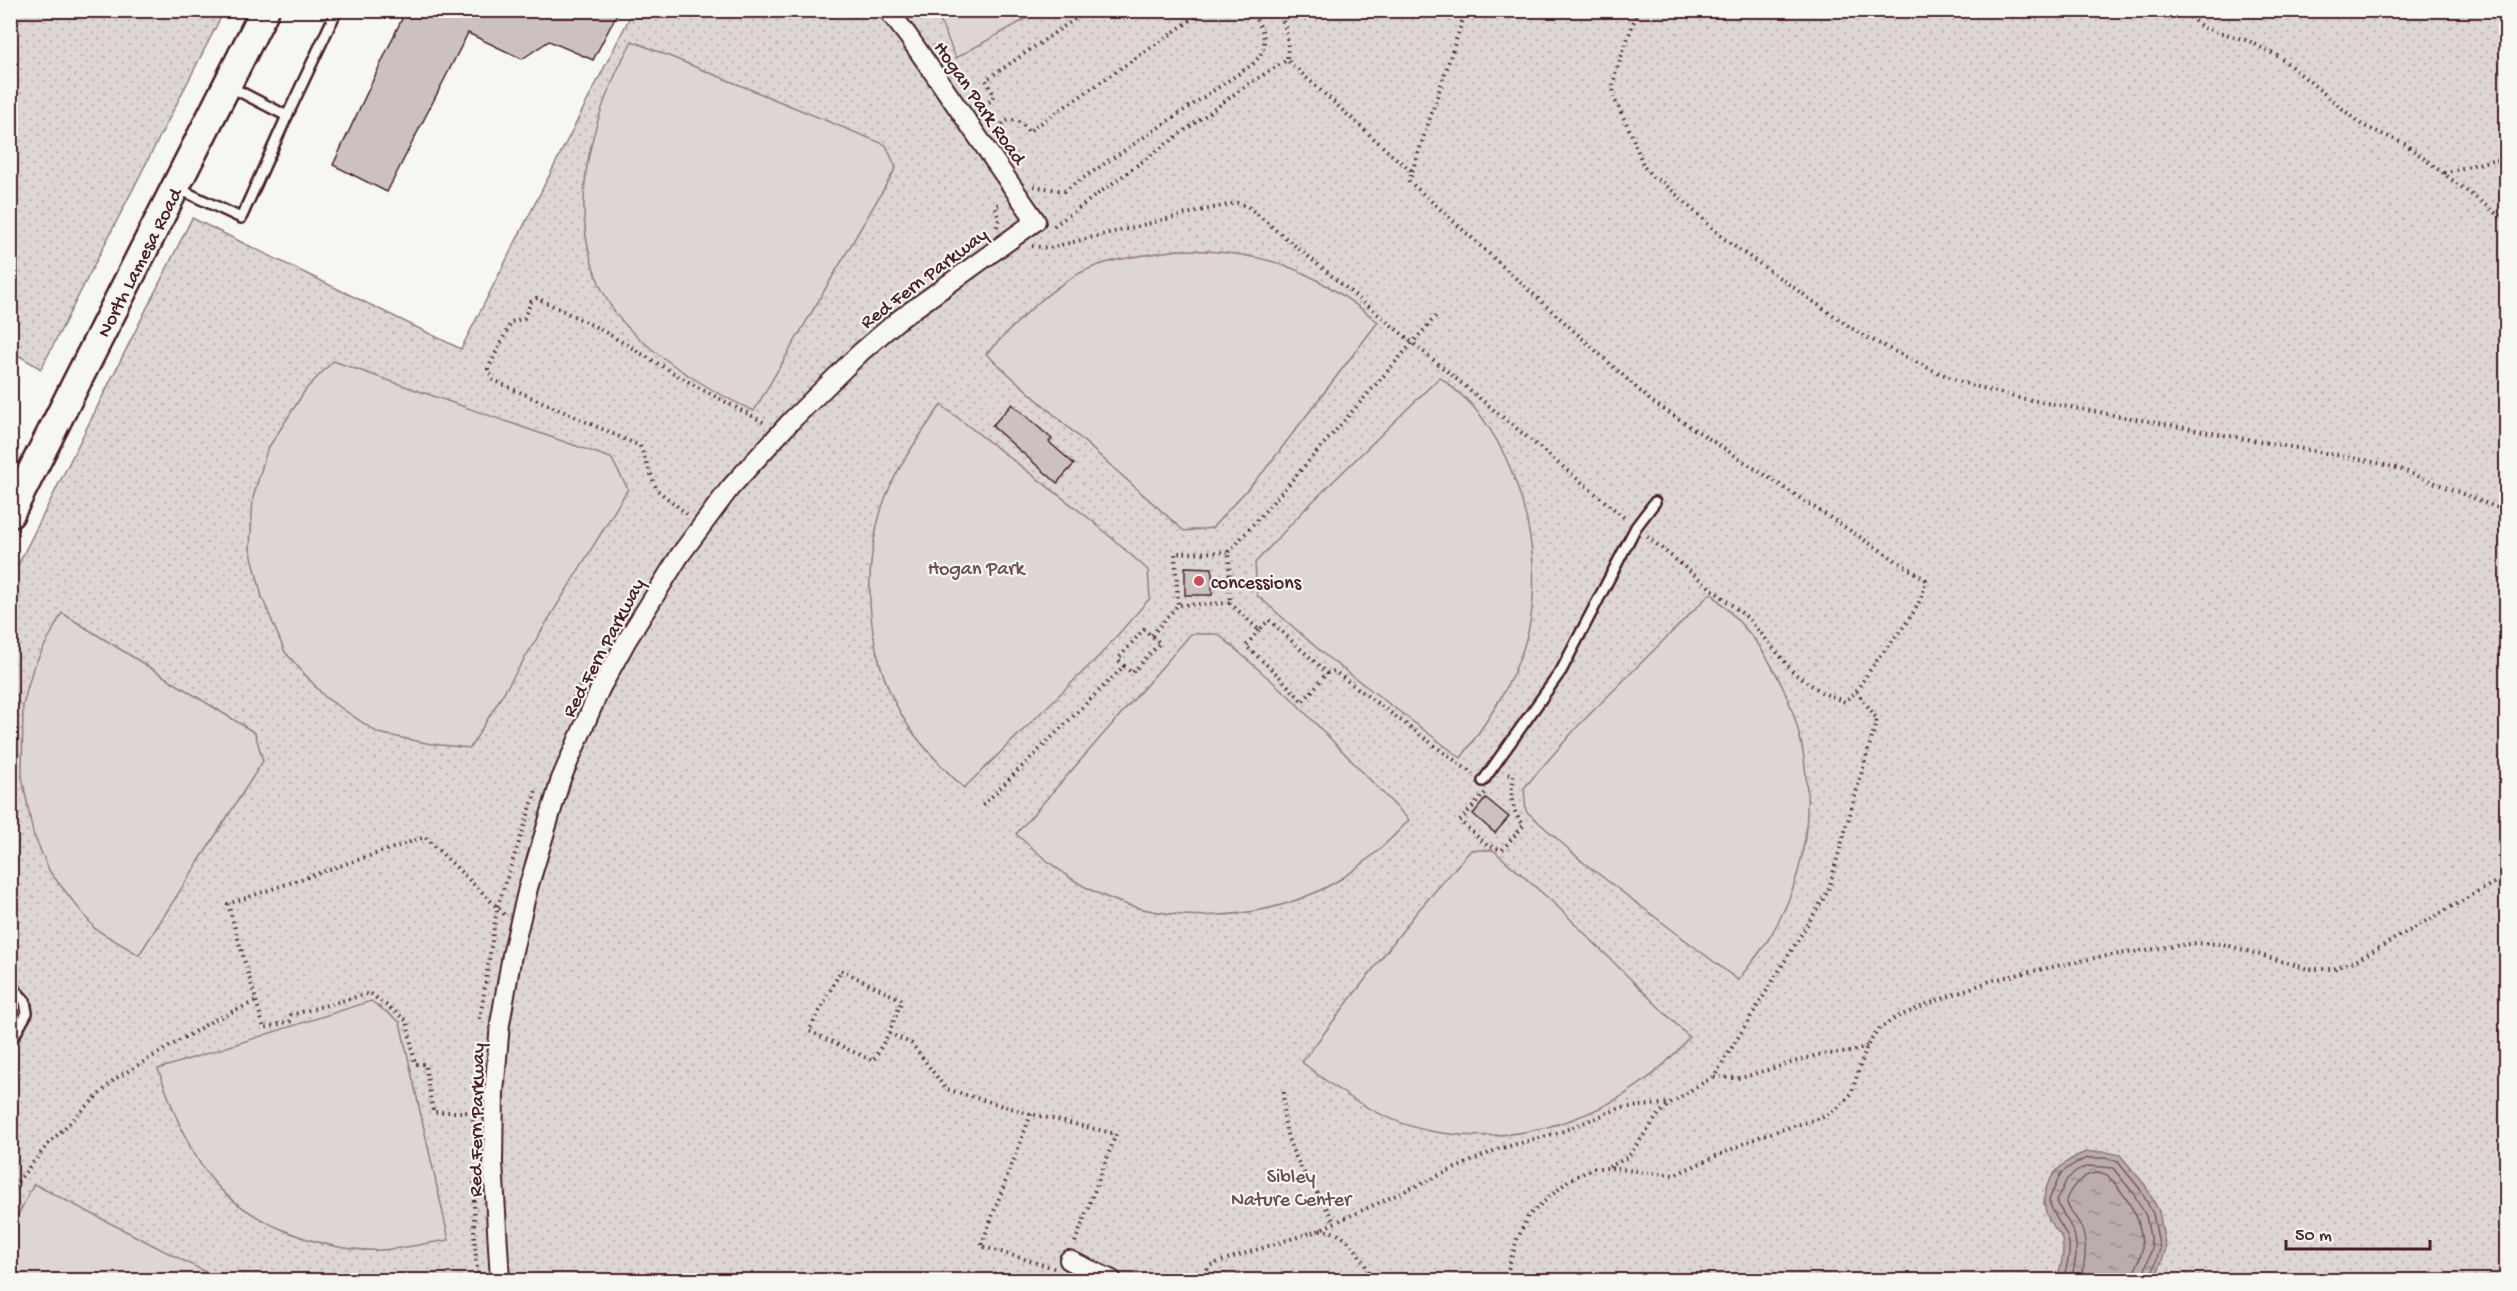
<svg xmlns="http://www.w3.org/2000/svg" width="2517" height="1291" viewBox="0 0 2517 1291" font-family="'Gochi Hand',sans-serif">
<defs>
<pattern id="grass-dots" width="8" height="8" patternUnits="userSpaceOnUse" patternTransform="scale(1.5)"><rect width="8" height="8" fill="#ddd6d5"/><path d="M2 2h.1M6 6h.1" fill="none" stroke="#bfb7b7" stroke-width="1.8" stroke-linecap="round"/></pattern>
<pattern id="water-ripples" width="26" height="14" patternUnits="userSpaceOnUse" patternTransform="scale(1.5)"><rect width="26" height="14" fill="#bbadae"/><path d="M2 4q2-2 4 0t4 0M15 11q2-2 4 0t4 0" fill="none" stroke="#9a8c8e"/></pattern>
</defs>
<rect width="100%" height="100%" fill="#f6f6f2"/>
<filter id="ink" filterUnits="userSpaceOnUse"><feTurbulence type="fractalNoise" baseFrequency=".0167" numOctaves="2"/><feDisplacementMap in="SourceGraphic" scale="12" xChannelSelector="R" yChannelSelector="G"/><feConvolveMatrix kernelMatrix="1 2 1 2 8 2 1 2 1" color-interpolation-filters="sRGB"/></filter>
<g filter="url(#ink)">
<g fill="url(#grass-dots)" stroke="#947a80" stroke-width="1.5">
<polygon points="10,11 224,11 41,369 16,354 11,341"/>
<polygon points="633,11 2506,11 2506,1280 11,1280 10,581 192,218 461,349"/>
</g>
<g fill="#ddd6d5" stroke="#947a80" stroke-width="1.5">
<polygon points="936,11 1040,11 956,58"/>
<path d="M632,41L886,145L896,168L754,411C709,391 633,345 609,303C561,219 589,121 632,41Z"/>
<path d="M1178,250C1265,251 1311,267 1378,322L1264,471L1212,528L1184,531L986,354C1015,325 1043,293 1080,273C1108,258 1147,255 1178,250Z"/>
<polygon points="333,361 611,458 628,489 470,748 431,744 378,733 325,697 285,652 262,597 250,548 253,498 267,450 306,389"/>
<path d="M1440,377C1450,386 1461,394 1471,404C1523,462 1549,571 1524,646C1511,687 1486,723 1461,758L1326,656L1257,595L1255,563L1305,509Z"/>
<path d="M941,405L1090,519L1148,570L1150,598L1100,655L964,788C944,769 925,750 909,727C867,664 860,579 882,507C894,470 919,437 941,405Z"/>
<path d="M1711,593C1728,610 1746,627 1760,647C1819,734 1824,850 1768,940C1759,954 1748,967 1738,980L1584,863L1526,811L1524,788L1578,726Z"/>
<polygon points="62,613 255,733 263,761 139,955 95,929 50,872 33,833 22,777 23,705 33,668"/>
<path d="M1191,634H1218L1290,697L1409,820C1389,842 1368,861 1344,877C1271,923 1165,929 1089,889C1062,875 1039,854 1016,834Z"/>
<path d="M1471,850H1493L1555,904L1689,1037C1629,1113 1525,1149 1430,1131C1383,1122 1339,1093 1302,1062L1416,913Z"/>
<path d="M371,1001L400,1022L449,1240C426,1243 403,1249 381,1250C321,1253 238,1220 204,1169C183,1139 171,1104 158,1069Z"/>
<polygon points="34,1184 221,1280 11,1280 11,1237 17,1217"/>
</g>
<path fill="url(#water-ripples)" stroke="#8e747a" stroke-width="1.5" d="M2086,1152H2106L2120,1155L2145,1185L2159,1211L2166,1249L2155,1280H2056C2061,1268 2065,1254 2062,1239C2060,1232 2052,1227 2049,1220C2034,1188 2057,1163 2086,1152Z"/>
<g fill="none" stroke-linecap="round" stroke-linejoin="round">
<g stroke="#77585f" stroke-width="1.5">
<path d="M2062,1280C2067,1268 2073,1247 2066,1234C2060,1222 2052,1214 2049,1200L2061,1173L2077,1162L2088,1158H2105L2117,1161L2140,1189L2153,1214L2160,1249L2150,1280"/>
<path d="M2070,1280C2075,1267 2079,1248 2074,1234C2070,1221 2060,1213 2057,1200L2067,1179L2080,1169L2089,1166L2113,1168L2133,1193L2146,1216L2152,1248L2142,1280"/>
<path d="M2080,1280C2085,1266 2088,1244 2082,1229C2078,1218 2069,1212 2066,1200C2072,1185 2087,1168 2105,1175C2115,1179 2135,1211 2138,1221C2140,1229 2143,1241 2142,1249C2141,1260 2134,1269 2133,1280"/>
</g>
</g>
<g fill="#ccc1c0" stroke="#4a1f2b" stroke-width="1.5">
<polygon points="406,10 619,10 593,60 549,41 522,59 468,33 387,192 333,165"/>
<polygon points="1012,404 1052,439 1049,442 1074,464 1057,483 992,426"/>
<polygon points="1185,567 1212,568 1212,595 1185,595"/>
<polygon points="1486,798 1509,817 1495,833 1473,814"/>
</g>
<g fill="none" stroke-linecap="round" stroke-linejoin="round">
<g stroke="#4a1f2b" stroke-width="14">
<g id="service">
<polyline points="229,86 287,116 337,10"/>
<polyline points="177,188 241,218 287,116"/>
<polyline points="1483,781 1561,671 1636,527 1655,502"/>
<polyline points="10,984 25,1001 27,1013 10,1043"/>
</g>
</g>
<g stroke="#4a1f2b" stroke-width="22">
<g id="minor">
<polyline points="1069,1260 1112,1280"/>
<polyline points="500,1280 493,1162 494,1093 500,1024 512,955 528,888 561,779 600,689 627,640 680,555 730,488 791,421 861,352 897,321 1036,221 908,36 888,10"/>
</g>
</g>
<g stroke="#4a1f2b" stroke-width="32">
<polyline id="secondary" points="10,514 265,10"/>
</g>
<g stroke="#4a1f2b" stroke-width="4" stroke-dasharray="1.5 4.5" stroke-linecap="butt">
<path d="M1278,10C1287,27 1289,42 1287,60L1392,155L1412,171"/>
<path d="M1466,10L1409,181L1651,401L1926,580C1920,615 1892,638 1873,666C1863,680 1858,691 1845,702L1823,693L1795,674L1749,619L1645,535"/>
<polyline points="1638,10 1616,71 1613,86 1614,98 1631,133 1644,167 1653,177 1665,184 1724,239 1860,334 1930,369 1964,383 2014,397 2374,462 2400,469 2506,511"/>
<polyline points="2180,10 2204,28 2249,41 2281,58 2362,125 2405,144 2506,221"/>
<polyline points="978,107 991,101 994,95 986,80 1088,10"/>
<path d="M997,135L1004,121C1016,118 1022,122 1028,132L1181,27L1201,13L1199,10"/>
<polyline points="2444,173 2492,160 2506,160"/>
<path d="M1034,186L1064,191L1253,64C1272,45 1264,29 1249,10"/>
<polyline points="1054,226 1247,85 1287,60"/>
<polyline points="997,227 999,219 995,206 1002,202"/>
<polyline points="1032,246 1049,248 1195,212 1237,203 1247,206 1626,519"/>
<polyline points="687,514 657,490 640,446 493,380 488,369 511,322 524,318 531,302 537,298 600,329 694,385 767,424"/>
<polyline points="1229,552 1436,316"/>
<polyline points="1230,603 1259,630 1269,620 1327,673 1334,671 1473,774"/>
<polyline points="1259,630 1246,646 1278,675 1303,702 1327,673"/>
<polyline points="1124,666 1132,673 1160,643 1151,636"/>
<polyline points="569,709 581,683"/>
<path d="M1485,793L1460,821L1487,845L1502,850L1524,825C1510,810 1510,794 1514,775L1507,773"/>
<polyline points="983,805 1124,666 1118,659 1144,629 1151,636 1178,605 1230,603 1229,552 1175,553 1178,605"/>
<polygon points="841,970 902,1000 889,1033 873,1061 809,1031"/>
<polyline points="480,1019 497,908 536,791"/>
<polyline points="889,1033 912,1044 946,1089 1031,1114 1116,1134 1074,1245"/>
<polyline points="1714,1077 1741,1078 1817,1055 1850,1052 1867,1046"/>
<path d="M1284,1092C1279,1151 1309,1174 1334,1222"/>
<polyline points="473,1112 433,1112 425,1064 415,1064 407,1021 370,993 291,1015 290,1021 264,1028 228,904 425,837 505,915"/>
<polyline points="1031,1114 981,1246 1054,1268"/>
<polyline points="473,1127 473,1104"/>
<polyline points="1609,1167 1628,1157 1659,1114 1671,1102"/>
<polyline points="474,1182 474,1235 478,1280"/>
<polyline points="10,1191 49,1143 115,1079 212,1021 256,1001"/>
<path d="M1320,1230C1349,1231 1362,1257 1372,1280"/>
<polyline points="1312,1233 1498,1149 1558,1133 1620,1108 1671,1103 1715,1075 1828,891 1877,719 1857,692"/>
<polyline points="1201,1280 1209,1266 1221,1261 1313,1232"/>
<polyline points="1505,1280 1516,1242 1528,1216 1569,1180 1594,1168 1609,1168 1674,1175 1761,1136 1823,1117 1839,1107 1851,1094 1867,1046 1879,1029 1897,1017 1928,1004 1993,980 2029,972 2099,957 2196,943 2223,944 2308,969 2333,969 2357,960 2506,876"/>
</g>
<use href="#service" stroke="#f6f6f2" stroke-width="9"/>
<use href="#minor" stroke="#f6f6f2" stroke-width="18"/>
<use href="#secondary" stroke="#f6f6f2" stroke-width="27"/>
</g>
</g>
<circle fill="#d1495b" stroke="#f6f6f2" stroke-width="2" cx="1199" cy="581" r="6"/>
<g text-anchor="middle" stroke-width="4.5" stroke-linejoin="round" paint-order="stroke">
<g font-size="20" fill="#4a1f2b" stroke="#f6f6f2">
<text transform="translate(981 102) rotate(55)" y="7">Hogan Park Road</text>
<text transform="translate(138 262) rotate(-63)" y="7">North Lamesa Road</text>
<text transform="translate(923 277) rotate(-37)" y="7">Red Fern Parkway</text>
<text transform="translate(602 647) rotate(-62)" y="7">Red Fern Parkway</text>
<text transform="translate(475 1120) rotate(-89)" y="7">Red Fern Parkway</text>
</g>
<g font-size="20" fill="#6f4d56" stroke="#f6f6f2">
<text x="976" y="574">Hogan Park</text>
<text x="1291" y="1182">Sibley<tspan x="1291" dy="23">Nature Center</tspan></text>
</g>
<g font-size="20" fill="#4a1f2b" stroke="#f6f6f2" text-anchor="start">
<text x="1211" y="588">concessions</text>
</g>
</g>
<rect width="2517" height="1291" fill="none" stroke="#f6f6f2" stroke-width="36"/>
<rect x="18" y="18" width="2481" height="1255" fill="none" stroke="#4a1f2b" stroke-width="2" filter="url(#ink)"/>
<path d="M2286 1240v9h144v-9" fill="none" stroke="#4a1f2b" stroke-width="3"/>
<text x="2295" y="1240" font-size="18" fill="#4a1f2b" stroke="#f6f6f2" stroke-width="4.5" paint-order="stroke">50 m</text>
</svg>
